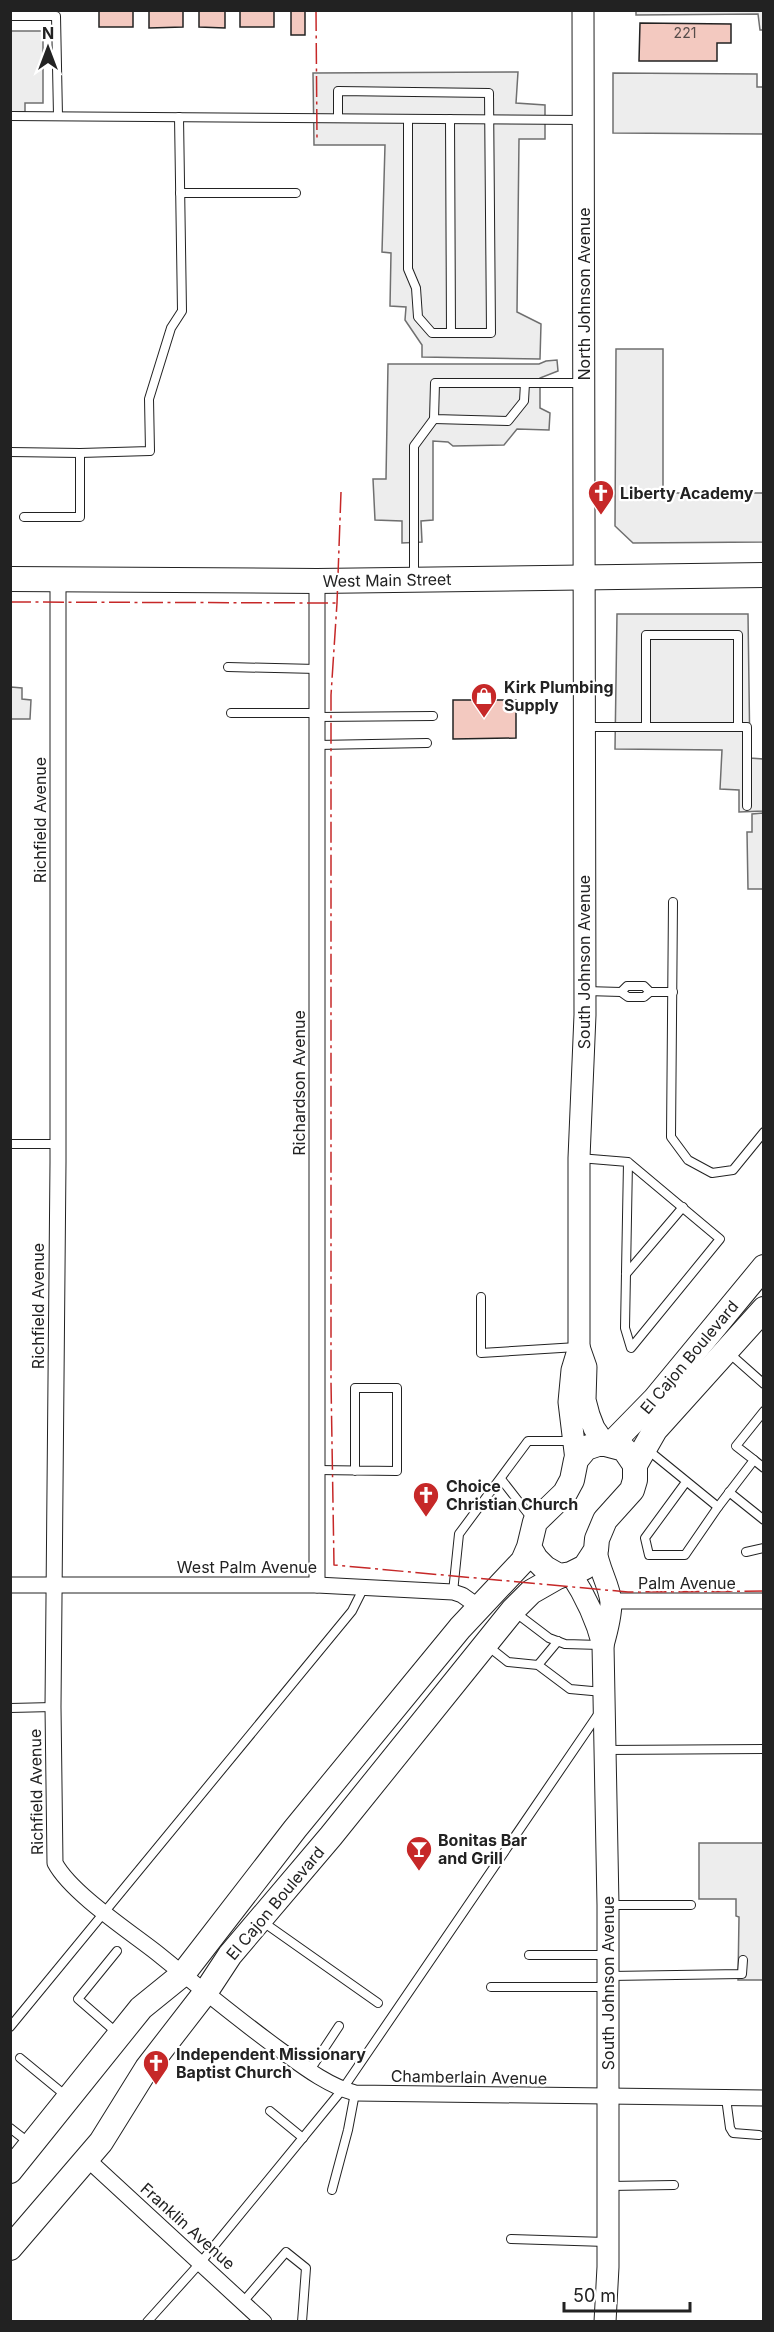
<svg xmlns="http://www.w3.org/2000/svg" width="774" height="2332" viewBox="0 0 774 2332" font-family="Inter,sans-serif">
<rect width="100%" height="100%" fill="#fff"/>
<g fill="#ededed" stroke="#6f6f6f" stroke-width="1.5">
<polygon points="636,11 763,11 763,30 760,30 758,14 636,15"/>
<polygon points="11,31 43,31 43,103 25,103 25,112 11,112"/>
<polygon points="518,72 516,103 545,105 545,139 519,139 517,312 541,324 540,359 422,357 422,345 405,320 406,307 390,306 391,253 382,252 385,145 314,145 313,73"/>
<polygon points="613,73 757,74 757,87 763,87 763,134 613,133"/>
<polygon points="616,349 663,349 663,493 763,493 763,542 633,543 615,526"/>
<polygon points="557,360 558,371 540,378 540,408 550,413 549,430 517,429 504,445 453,446 448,442 433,441 433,520 421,521 422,542 402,543 402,521 375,520 373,479 386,479 388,364 539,364 546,361"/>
<polygon points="617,614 748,614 750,758 763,759 763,811 739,812 739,790 720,789 722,750 615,749"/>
<polygon points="11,687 22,688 22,699 31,700 30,719 11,719"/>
<polygon points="763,813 763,889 748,889 747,832 752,832 752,814"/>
<polygon points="699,1843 763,1843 763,1980 738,1980 739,1917 736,1916 736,1899 699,1899"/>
</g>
<g fill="#f3c9c0" stroke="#222" stroke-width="1.5">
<rect x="99" y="10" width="34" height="17"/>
<polygon points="149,10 183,10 183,27 149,28"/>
<polygon points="199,10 225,10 225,28 199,27"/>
<rect x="240" y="10" width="34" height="17"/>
<rect x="291" y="10" width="14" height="25"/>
<polygon points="640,23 731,24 731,43 717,43 717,61 639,61"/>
<polygon points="453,700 516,700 516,738 453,739"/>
</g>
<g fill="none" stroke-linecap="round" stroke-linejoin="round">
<g stroke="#222" stroke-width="10">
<g id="lane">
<polyline points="10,16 56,16 58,116"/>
<polyline points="10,116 582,120"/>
<polyline points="338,118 338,91 489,93 491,333 451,333"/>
<polyline points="408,119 408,269 416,288 418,317 432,333 451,333 450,119"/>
<polyline points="180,193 296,193"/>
<polyline points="525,383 524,401 508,421 434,419 435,383 583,383"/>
<polyline points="10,452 80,453 80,517 24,517"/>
<polyline points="80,453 150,451 149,399 171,328 182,311 179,117"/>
<polyline points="414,576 414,446 434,419"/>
<polyline points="228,667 317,669"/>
<polyline points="231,713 317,713"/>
<polyline points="317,717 433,716"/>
<polyline points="586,727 747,727 747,806"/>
<polyline points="646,727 646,635 738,635 738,727"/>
<polyline points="317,745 427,743"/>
<polyline points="673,902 671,1137 688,1160 712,1173 733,1170 764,1132"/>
<polyline points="586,991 621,992 628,997 644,997 650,992"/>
<polyline points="621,992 627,986 644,986 650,992 673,992"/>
<polyline points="10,1144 58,1144"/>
<polyline points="579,1158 628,1162 720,1239 631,1348 625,1328 628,1162"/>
<polyline points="626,1274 683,1207"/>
<polyline points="481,1297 481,1353 577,1347"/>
<polyline points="729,1353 764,1384"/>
<polyline points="648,1450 718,1507 685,1555 649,1555 645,1538 686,1482"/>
<polyline points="754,1460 764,1468"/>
<polyline points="317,1470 397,1471 397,1388 355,1388 355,1471"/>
<polyline points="501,1479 533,1520"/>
<polyline points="729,1492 764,1520"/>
<polyline points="718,1507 754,1460 736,1446 764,1411"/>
<polyline points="746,1552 764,1548"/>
<polyline points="453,1592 459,1534 528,1441 572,1441"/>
<polyline points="516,1613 549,1638 565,1644 600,1645"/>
<polyline points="489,1647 508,1662 538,1665 570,1689 603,1692"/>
<polyline points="538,1665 558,1641"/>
<polyline points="10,1708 53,1707"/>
<polyline points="605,1750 764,1749"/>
<polyline points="610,1905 691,1905"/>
<polyline points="263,1922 378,2003"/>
<polyline points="529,1955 606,1955"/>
<polyline points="610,1976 742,1974 743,1960"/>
<polyline points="491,1987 606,1987"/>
<polyline points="10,2027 352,1611 364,1587"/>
<polyline points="116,2032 78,1999 117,1951"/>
<polyline points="20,2058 65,2095"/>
<polyline points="310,2070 339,2026"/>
<polyline points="726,2098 730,2128 733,2133 759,2135"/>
<polyline points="270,2111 303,2138"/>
<polyline points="10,2128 28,2142"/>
<polyline points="609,2186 674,2185"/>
<polyline points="332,2190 348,2130 355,2093"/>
<polyline points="511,2239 606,2242"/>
<polyline points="243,2302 286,2252 306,2268 302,2322"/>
<polyline points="147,2322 201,2262 342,2090 599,1713"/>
</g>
</g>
<g stroke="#222" stroke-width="17">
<g id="street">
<path d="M58,579V1162L53,1707L55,1863C71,1893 129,1931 157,1953C199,1987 240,2021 283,2052C305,2068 329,2086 355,2093L764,2098"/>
<polyline points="317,581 317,1585"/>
<polyline points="10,1585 317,1585 453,1592 462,1595 479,1607"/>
<polyline points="611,1601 764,1601"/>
<polyline points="86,2158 264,2322"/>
</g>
</g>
<g stroke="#222" stroke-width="23">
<g id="secondary">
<polyline points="579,1347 579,1158 585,1015 583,10"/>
<polyline points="576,1460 569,1402 572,1370 579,1347 586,1367 585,1400 589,1415 594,1428 605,1444"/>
<path d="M571,1574C586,1597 596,1618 603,1645C607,1631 611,1616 611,1602C609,1584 598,1568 596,1550"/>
<polyline points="603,1645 608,1905 608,2267 605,2322"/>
</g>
</g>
<g stroke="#222" stroke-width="26">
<g id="primary">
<polyline points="10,579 317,581 764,575"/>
<polyline points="611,1444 655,1399 764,1267"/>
<polyline points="635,1465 655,1430 764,1309"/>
<polyline points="10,2171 141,2008 183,1974 295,1829 460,1628 523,1561 529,1547 535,1522 565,1493 572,1480 576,1460 586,1448 598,1444 605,1444 624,1449 635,1465 635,1480 632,1490 605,1520 597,1539 596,1550 585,1567 571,1574 559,1576 545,1568 536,1559 529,1547"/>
<polyline points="10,2248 101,2142 147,2068 205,1993 230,1955 331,1836 513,1610 531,1592 559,1576"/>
</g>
</g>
<use href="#lane" stroke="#fff" stroke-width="8"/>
<use href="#street" stroke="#fff" stroke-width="15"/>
<use href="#secondary" stroke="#fff" stroke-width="21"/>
<use href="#primary" stroke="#fff" stroke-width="24"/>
<g stroke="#c62828" stroke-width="1.5" stroke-dasharray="21 4.5 3 4.5" stroke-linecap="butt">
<polyline points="316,10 317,139"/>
<polyline points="341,492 337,603 331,695 331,1382 334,1565 628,1592 764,1591"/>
<polyline points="10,602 337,603"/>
</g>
</g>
<defs>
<g id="church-pin" transform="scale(1.35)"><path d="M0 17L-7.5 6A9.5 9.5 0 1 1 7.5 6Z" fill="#c62828" stroke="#fff"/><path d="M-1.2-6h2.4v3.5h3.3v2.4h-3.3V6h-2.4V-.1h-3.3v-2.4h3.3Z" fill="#fff"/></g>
<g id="shop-pin" transform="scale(1.35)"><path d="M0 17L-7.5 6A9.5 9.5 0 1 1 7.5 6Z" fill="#c62828" stroke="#fff"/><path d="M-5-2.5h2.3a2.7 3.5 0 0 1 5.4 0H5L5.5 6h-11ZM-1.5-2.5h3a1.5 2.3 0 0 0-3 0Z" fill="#fff"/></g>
<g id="bar-pin" transform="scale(1.35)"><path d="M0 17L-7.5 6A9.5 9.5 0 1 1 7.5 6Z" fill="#c62828" stroke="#fff"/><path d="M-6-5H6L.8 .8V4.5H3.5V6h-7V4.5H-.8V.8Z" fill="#fff"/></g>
</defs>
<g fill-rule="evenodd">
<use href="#church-pin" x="601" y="493"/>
<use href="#shop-pin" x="484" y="696"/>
<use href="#church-pin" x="426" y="1495"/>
<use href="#bar-pin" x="419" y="1849"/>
<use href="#church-pin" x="156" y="2063"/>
</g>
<g text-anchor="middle" stroke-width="4.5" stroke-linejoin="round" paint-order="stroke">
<g font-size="14" fill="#564c4a">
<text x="685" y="38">221</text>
</g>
<g font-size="16" fill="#222" stroke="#fff">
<text transform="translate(584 294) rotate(-90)" y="6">North Johnson Avenue</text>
<text transform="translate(387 580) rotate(-1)" y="6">West Main Street</text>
<text transform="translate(40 820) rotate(-90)" y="6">Richfield Avenue</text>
<text transform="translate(584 962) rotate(-90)" y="6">South Johnson Avenue</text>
<text transform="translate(299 1083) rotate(-90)" y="6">Richardson Avenue</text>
<text transform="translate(38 1306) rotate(-90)" y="6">Richfield Avenue</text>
<text transform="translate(689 1357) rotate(-50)" y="6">El Cajon Boulevard</text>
<text x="247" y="1573">West Palm Avenue</text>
<text x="687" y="1589">Palm Avenue</text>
<text transform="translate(36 1792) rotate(-91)" y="6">Richfield Avenue</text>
<text transform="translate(275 1903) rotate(-50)" y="6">El Cajon Boulevard</text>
<text transform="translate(608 1983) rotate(-90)" y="6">South Johnson Avenue</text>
<text transform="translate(469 2077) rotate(1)" y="6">Chamberlain Avenue</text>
<text transform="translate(188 2226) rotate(42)" y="6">Franklin Avenue</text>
</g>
<g font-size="16" font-weight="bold" fill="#222" stroke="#fff" text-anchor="start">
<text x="620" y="499">Liberty Academy</text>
<text x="504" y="693">Kirk Plumbing<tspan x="504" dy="18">Supply</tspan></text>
<text x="446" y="1492">Choice<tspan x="446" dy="18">Christian Church</tspan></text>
<text x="438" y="1846">Bonitas Bar<tspan x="438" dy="18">and Grill</tspan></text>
<text x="176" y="2060">Independent Missionary<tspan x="176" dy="18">Baptist Church</tspan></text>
</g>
</g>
<rect width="774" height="2332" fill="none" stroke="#222222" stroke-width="24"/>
<g transform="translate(48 48)" stroke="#ffffff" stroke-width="4.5" paint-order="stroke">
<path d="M0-4.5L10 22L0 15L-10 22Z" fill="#222222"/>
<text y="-9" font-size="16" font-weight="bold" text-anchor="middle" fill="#222222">N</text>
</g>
<path d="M564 2302v9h126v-9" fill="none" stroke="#222222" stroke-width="3"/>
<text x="573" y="2302" font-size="18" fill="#222222" stroke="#ffffff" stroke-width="4.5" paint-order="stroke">50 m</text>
</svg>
